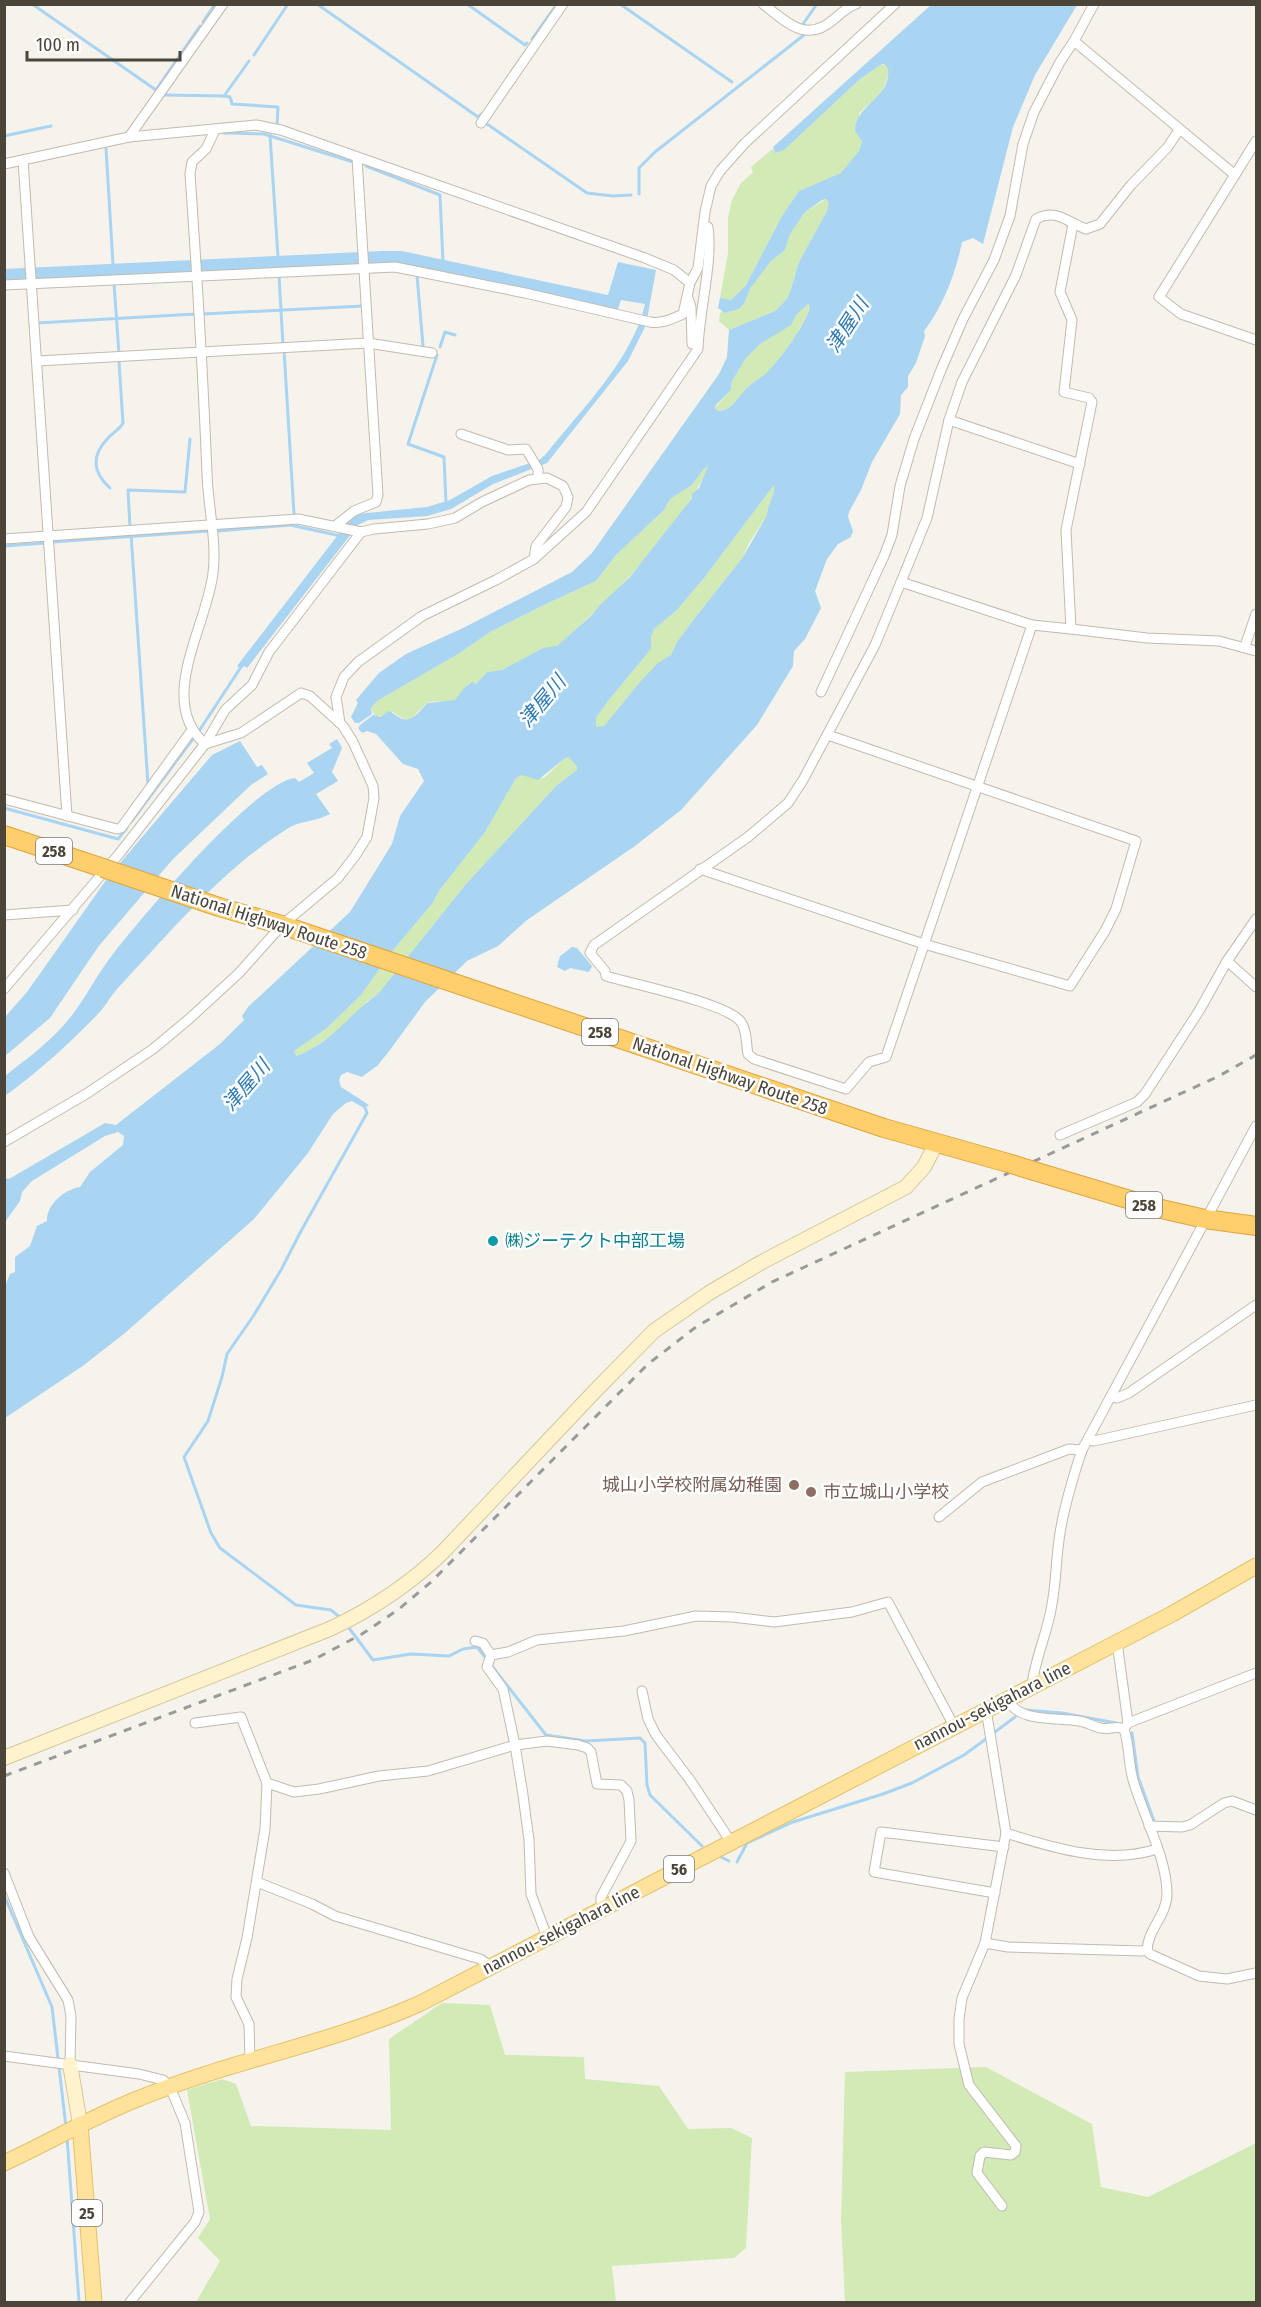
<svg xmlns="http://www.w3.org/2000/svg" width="1261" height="2307" viewBox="0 0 1261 2307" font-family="'Fira Sans Condensed','Noto Sans JP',sans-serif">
<rect width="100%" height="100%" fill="#f6f3ec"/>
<g fill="#d2eab5">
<path d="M880,65H886L889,71C883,97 876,96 859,114L862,140L859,151L842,173L799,191L782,216L746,285L731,300L720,298L728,253V217L732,200L741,183L753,172L751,167L770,151L773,149L775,153L787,147L859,80Z"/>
<polygon points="826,199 829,203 827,211 799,262 790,292 786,300 775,311 729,330 719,321 720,313 723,310 725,313 739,309 744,304 750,289 771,261 785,250 790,234 805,212"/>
<path d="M808,304L810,306C806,324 778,363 764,375C759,379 753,382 749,386C738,395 733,411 718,411L715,408L731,390L732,381L746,358L760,344L791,324L796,315Z"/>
<path d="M708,466C701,486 689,502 675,520C660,540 645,560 628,578C607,601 584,621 562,643L553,648H543L502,670L487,672L476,684L470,683L455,700C447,703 438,700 430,702C414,709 415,730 393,712C386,712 382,717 375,717L371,708L377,701L458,654L490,632L548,603L596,581L616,555L664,510L670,499L692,485L703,470Z"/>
<path d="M774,485C776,492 767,505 767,515L749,543L743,557L694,619L677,642L671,655L640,682L604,726L596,727V718L608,701L651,649V637L654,629L677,610L704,578Z"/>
<polygon points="569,757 577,767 577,770 557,785 466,884 378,994 366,1002 361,1010 329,1037 307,1052 295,1056 294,1051 327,1028 361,995 393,950 432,904 439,891 485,832 516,778 521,775 544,778 564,759"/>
<polygon points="442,2003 490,2005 505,2055 584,2057 585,2079 659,2086 688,2129 731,2128 752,2138 746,2248 734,2258 612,2266 616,2302 196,2302 220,2261 198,2238 210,2219 187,2090 222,2079 236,2084 251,2126 391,2130 389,2039"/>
<polygon points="986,2067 1092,2124 1101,2187 1148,2197 1256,2143 1256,2302 845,2302 841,2220 845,2072"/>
</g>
<g fill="#a9d4f2" fill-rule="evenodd">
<path d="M931,5H1077L1035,75L1013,127L983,244L973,238L962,242C956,272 943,307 924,331L925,336L916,363L908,376V387L901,395L900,414L872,462L861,490L849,512L848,517L853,531L851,537L838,544L827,559L815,591L821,608L805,639L794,651L793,666L757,725L681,810L635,846L527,920L498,946L467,961L425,1002L390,1050L378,1065L362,1077L347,1072L341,1075L339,1080L341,1087L369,1105L364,1108L352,1101L346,1103L333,1114L308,1153L254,1219L125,1333L84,1365L5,1418L4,1289L10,1274L15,1272V1257L30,1246L37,1226L47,1221C46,1205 65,1189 80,1187L90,1172L123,1145L124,1136L118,1132L105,1136L32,1181L22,1192L20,1201L5,1222V1178L9,1179L105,1123L116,1125L220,1044L244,1020L242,1016L248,1007L350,912L392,844L400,816L424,781L418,769L403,764L376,734L367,731L362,733L358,728L360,725L373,715L380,717L389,711C394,713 398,718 403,719C414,722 421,708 428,703L455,700L464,688L472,682L476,684L487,672L502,670L543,648L557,646L592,615L599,606L630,577L692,498V494L699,488L708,466L703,470L692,485L670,499L664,510L616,555L596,581L548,603L490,632L458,654L377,701L371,708L372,714L359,723H355L351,717L358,703L356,700L379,673L406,654L463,628L572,572L592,553L719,374L727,357L729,330L775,311L786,300L790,292L799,262L827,211L829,203L826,199L822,200L805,212L790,234L785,250L771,261L750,289L744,304L739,309L725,313L718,308L720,298L731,300L746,285L782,216L799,191L841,173L859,151L862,141L855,131C855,104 892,98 888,68L884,64L880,65L859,80L784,150L775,153L773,147ZM808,304L810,307C806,324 778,363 764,375C759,379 753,382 749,386C738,395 733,411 718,411L715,408L716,405L731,390L732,381L746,358L760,344L791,325L796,315ZM774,485C776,493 767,505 767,515L743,557L694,619L677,642L671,655L658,663L640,682L604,726L596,727V718L608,701L651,649V637L654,629L677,610L704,578ZM569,757L577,767V770L557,785L466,884L378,994C350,1013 331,1044 296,1056L294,1051L327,1028L361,995L393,950L432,904L439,891L485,832L516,778L522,775L538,780L564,759Z"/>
<path d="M382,251H402L608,295L618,262L656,270L646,325L628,361L547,463L493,484L451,509L427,516L368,520L358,525L247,668L244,666L241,669L237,666L351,518L357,514L427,507L450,500L492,476L539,460L545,455C580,411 633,359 645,304L621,300L617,312L425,270L5,283L4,269Z"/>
<path d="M337,739L342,748L332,772L338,781L316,794L330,814C316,822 300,820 287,829C220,871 171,932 117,989C110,997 105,1007 98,1014C69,1044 38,1072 5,1096V1076C25,1060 46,1045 63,1026C83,1004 95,977 113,954C142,917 254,783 295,778L299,782L314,773L307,763L332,748L329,744Z"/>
<polygon points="240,741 257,767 262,765 268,774 251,785 173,859 98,947 50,1018 5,1056 5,1017 27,992 109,876 212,755"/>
<polygon points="572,947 577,948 592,966 589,972 570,968 565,971 557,967 560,956"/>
</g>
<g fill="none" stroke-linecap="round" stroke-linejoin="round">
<g stroke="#a9d4f2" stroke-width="3">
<polyline points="32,4 156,90 200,26"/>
<polyline points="317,4 478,117 483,113"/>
<polyline points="467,4 525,45 527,43"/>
<polyline points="620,4 732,82"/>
<polyline points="203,22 215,4"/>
<polyline points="803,24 817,4"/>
<polyline points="532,39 557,4"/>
<polyline points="254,55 288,4"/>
<polyline points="165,95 224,96 230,97 232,104 278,107 277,125"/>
<polyline points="224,96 249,61"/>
<polyline points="487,124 587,193 613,196 631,195"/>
<polyline points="223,133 264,134 353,162"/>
<polyline points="270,135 278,257"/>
<polyline points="4,136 51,126"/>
<polyline points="106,148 113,264"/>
<polyline points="366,166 440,195 443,262"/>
<polyline points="639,194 639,168 655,152 804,35"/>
<polyline points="417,275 423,346"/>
<polyline points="279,276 283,345"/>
<polyline points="114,283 119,354"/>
<polyline points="203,314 363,306"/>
<polyline points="37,323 196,314"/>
<polyline points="440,347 445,332 455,335"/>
<polyline points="284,350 294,514"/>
<polyline points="437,355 408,444 444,457 446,503"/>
<path d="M110,488C92,472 91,455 109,437C114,432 120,429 123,423L119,362"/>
<polyline points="130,527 128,490 185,492 190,439"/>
<polyline points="218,531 290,525 341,536"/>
<polyline points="131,534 148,784"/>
<polyline points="53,542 209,531"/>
<polyline points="4,546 45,543"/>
<polyline points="199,731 241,667"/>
<polyline points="4,808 118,839 127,828"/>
<polyline points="131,822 195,736"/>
<polyline points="342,1619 331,1610 296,1605 220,1548 211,1533 184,1457 208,1421 222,1377 227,1354 254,1315 281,1270 301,1231 367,1113 364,1105"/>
<polyline points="346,1624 373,1660 411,1654 449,1656 463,1649 477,1647 546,1735 586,1741 640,1738 645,1743 647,1785 650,1795 702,1846"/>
<polyline points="1025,1710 1062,1713 1116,1723"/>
<polyline points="995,1732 1015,1717"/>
<polyline points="1132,1733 1138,1777 1154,1821"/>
<polyline points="721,1857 729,1861"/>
<polyline points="737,1862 747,1843 793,1822 883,1794 912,1783 964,1755 986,1739"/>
<polyline points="4,1895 52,2007 66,2127"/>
<polyline points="67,2137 79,2302"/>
</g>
<g stroke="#c2bbae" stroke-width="11">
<g id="street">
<path d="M763,4C786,21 805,44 833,20C840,14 847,7 856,4"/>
<polyline points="1074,41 1235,175"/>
<polyline points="481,123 563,4"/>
<polyline points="129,137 223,4"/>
<polyline points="1256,141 1159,297 1181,314 1256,340"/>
<polyline points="23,160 67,816"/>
<polyline points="4,164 129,137 256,125 281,130 645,258 674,270 690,283"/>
<path d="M4,285L395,267L525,293L650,322C662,324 672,319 683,314L690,283L698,268L705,212L711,186L720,171L745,143L895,4"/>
<polyline points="688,298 691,307 692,344"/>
<polyline points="37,361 368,343 432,353"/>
<polyline points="949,420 1080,464"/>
<polyline points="461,434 508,450 526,449 538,469 538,478"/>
<polyline points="335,526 354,511 376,502 378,495 357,158"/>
<polyline points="4,539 298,519 361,532 374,529 428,524 455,518 482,502 529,480 547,478 563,486 568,497 566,507 536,546 534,559"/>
<polyline points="901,582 1032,625 1071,629 1066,530 1092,402 1089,398 1064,392 1072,320 1060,292 1073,224"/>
<path d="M1032,625L886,1057L869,1062L846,1089L754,1059L748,1054C746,1044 747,1030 741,1022C727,1003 632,984 606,976L605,971L590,953L594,945L748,837L788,803L803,780L875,645L901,582L927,518L949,420L962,382L1016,275L1036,219C1056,208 1067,222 1086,229L1100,224L1131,185L1167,148L1179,130"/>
<polyline points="1071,629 1147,638 1219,641 1256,651"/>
<polyline points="1245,646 1256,614"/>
<polyline points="821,692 884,556 892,535 900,486 914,439 941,370 963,319 994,260 1010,216 1023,144 1034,112 1060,62 1074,41 1094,4"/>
<path d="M340,723L336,697L344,677L358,662L422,616L496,580L534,559L586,512L698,349C699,312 713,262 708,227"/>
<path d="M205,744C156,701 207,626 213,573C217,542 208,506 207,474C203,374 197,274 190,174L192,162L206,149L215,130"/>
<polyline points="4,799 117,829 121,828 192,730"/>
<polyline points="700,869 924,944 1070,986 1105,931 1116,909 1136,841 828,735"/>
<polyline points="4,915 73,910"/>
<polyline points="1227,961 1256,987"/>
<polyline points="4,989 119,854 205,744 225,710 252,685 269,652 361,532"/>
<polyline points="1060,1135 1137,1102 1145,1094 1199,1011 1227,961 1256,919"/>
<polyline points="4,1142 86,1094 153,1049 189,1019 239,973 282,925 338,878 355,856 367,837 374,798 373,786 353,742 343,726 310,696 301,693 241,733 205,744"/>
<polyline points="1111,1396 1117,1398 1129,1393 1256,1305"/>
<polyline points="1088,1440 1094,1441 1256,1405"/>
<polyline points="939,1517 982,1482 1069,1449 1082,1450"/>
<polyline points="475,1641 483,1643 491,1655"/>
<polyline points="1117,1642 1128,1723"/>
<polyline points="491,1655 508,1652 537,1640 624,1631 696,1616 732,1617 774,1622 852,1612 888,1602 954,1726"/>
<polyline points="491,1655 487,1667 503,1689 515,1745 523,1795 529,1840 531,1894 547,1937"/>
<path d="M1032,1685C1035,1658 1048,1632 1052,1604C1056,1583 1056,1561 1059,1540C1063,1509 1072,1480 1082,1450L1256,1126"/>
<polyline points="642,1691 648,1719 656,1735 690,1780 731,1842"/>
<path d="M1007,1698C1017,1723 1056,1717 1079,1721C1087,1722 1094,1727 1101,1728C1109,1730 1117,1725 1124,1729"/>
<polyline points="986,1709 1006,1833 985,1943 962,1998 959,2019 959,2044 969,2085 1016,2146 1015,2152 1011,2155 984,2152 980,2156 977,2173 1002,2206"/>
<polyline points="195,1723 241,1717 267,1783 265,1829 247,1938 237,1979 236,1997 249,2024 250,2062"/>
<path d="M1124,1729C1130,1747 1128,1766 1134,1783C1144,1817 1167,1859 1167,1894C1167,1915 1148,1929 1147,1950"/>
<polyline points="1124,1729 1128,1723 1256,1673"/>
<polyline points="267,1783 294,1792 319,1789 379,1776 428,1771 515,1745 547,1741 578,1745 587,1748 591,1752 597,1784 621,1785 627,1791 629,1800 631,1841 601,1897 601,1909"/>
<polyline points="1149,1826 1182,1827 1190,1825 1224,1803 1232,1801 1256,1810"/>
<path d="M1006,1833C1053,1848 1109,1865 1157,1849"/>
<polyline points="4,1873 29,1937 68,2000 71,2016 70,2064"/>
<polyline points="257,1882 312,1904 335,1916 480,1959 491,1966"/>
<polyline points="995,1893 874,1872 881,1832 1004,1847"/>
<polyline points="985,1943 1008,1947 1141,1951 1147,1950"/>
<polyline points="1147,1950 1150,1954 1199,1976 1227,1979 1256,1973"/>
<polyline points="4,2056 139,2074 163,2080 170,2087 185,2123 199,2212 195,2222 130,2302"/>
</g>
</g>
<g stroke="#d6c79b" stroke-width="16">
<g id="secondary">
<path d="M4,1758L332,1628C374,1608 410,1584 443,1552L595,1391L654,1331L709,1293L762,1262L906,1187L924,1167L937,1142"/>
<polyline points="70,2064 80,2124"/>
</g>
</g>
<g stroke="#e6c16a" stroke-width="17">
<g id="primary">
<polyline points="80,2124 94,2302"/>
<path d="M4,2163C50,2142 93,2116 140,2098C232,2060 330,2044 421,2003L1172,1614L1256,1566"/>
</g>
</g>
<g stroke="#e0a43c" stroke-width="20">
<g id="highway">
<polyline points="4,835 103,868"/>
<polyline points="219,907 282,925 884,1128 1008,1163"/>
<polyline points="1034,1171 1157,1208 1205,1219 1256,1226"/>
</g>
</g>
<use href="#street" stroke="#fff" stroke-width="9"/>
<use href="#secondary" stroke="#fff3cd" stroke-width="14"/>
<use href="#primary" stroke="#ffe39c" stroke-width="15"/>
<use href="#highway" stroke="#ffcf6e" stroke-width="18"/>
<polyline stroke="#9a9a9a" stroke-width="3" stroke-dasharray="8 8" stroke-linecap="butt" points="4,1776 313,1660 362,1634 399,1609 431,1582 648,1364 696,1327 772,1282 1219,1076 1256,1055"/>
<g stroke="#e0a43c" stroke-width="20" stroke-linecap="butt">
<g id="highway-bridge">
<polyline points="103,868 219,907"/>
<polyline points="1008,1163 1034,1171"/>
</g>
</g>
<use href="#highway-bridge" stroke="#ffcf6e" stroke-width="18"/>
</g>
<circle fill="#0f9aa8" stroke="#fff" stroke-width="2" cx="493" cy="1241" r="6"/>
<g fill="#8d6e63" stroke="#fff" stroke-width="2">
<circle cx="794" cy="1485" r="6"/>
<circle cx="811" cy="1492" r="6"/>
</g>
<g text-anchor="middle" stroke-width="5" stroke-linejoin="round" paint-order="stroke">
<g fill="#fff" stroke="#817c74" stroke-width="1.5">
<rect x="36" y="838" width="36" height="26" rx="4.5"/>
<rect x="582" y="1019" width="36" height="26" rx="4.5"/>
<rect x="1126" y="1192" width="36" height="26" rx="4.5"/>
<rect x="664" y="1856" width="30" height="26" rx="4.5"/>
<rect x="72" y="2200" width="30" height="26" rx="4.5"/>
</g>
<g font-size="16" font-weight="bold" fill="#4b4439">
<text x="54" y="857">258</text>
<text x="600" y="1038">258</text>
<text x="1144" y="1211">258</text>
<text x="679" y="1875">56</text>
<text x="87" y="2219">25</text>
</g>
<g font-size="18" fill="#4b4439" stroke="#fff">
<text transform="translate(269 922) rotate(18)" y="6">National Highway Route 258</text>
<text transform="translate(730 1076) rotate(19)" y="6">National Highway Route 258</text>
<text transform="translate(992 1706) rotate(-27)" y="6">nannou-sekigahara line</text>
<text transform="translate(561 1930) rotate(-27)" y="6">nannou-sekigahara line</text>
</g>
<g font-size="18" fill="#0d838f" stroke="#fff" text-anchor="start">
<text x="505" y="1247">㈱ジーテクト中部工場</text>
</g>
<g font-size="18" fill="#785e54" stroke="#fff" text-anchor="end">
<text x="782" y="1491">城山小学校附属幼稚園</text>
<text x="823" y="1498" text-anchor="start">市立城山小学校</text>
</g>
<g font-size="20" font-style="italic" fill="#2e7ab2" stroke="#fff">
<text transform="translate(847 325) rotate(-57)" y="7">津屋川</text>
<text transform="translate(542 701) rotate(-50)" y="7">津屋川</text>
<text transform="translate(246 1085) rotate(-49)" y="7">津屋川</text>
</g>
</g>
<rect width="1261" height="2307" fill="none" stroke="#4b4439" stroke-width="12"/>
<path d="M27 51v9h153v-9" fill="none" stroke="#4b4439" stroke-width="3"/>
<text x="36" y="51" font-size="18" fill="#4b4439" stroke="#ffffff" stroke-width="4.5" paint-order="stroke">100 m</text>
</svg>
